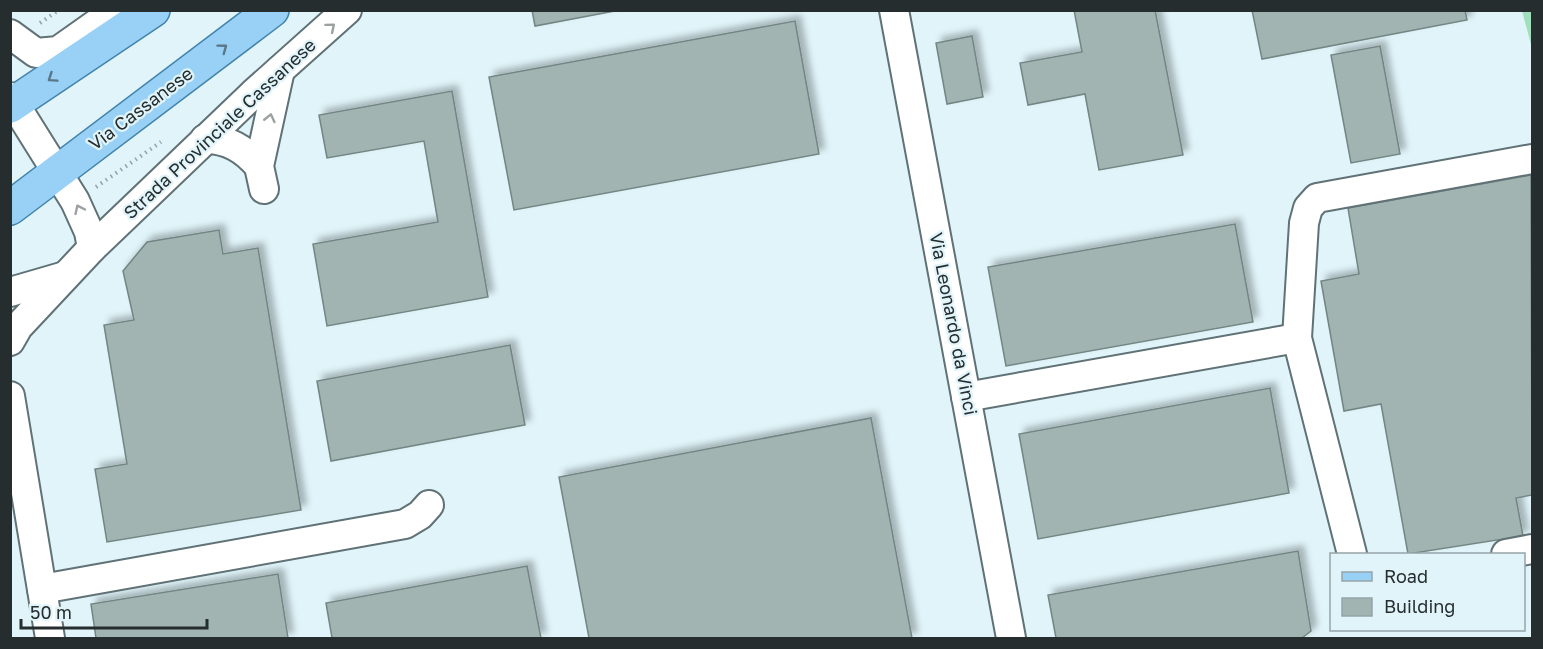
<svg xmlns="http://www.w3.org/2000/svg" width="1543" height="649" viewBox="0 0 1543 649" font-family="'Golos Text',sans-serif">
<defs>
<filter id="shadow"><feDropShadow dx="5.5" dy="-5.5" stdDeviation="3" flood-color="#0004"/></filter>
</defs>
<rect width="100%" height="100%" fill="#e0f4f9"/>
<polygon fill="#a1e0bd" points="1522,11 1532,11 1532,48"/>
<g fill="#a1b4b1" stroke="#738684" stroke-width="1.5" filter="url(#shadow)">
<polygon points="532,10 620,10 535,26"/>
<polygon points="1074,10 1155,10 1183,155 1099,170 1085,94 1028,105 1020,63 1082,52"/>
<polygon points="1252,10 1465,10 1467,20 1262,59"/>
<polygon points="795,21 819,154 514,210 489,77"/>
<polygon points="972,36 983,97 947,104 936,43"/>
<polygon points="1380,46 1400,154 1351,163 1331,55"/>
<polygon points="452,91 488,297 327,326 313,244 438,222 424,141 327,158 319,115"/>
<polygon points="1531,175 1532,495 1516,498 1523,536 1408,554 1381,404 1344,411 1321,281 1359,274 1348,208"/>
<polygon points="1235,224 1253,322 1006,366 988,267"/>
<polygon points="219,230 223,254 258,248 301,510 107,542 95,469 127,464 104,325 134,320 123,271 147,242"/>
<polygon points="510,345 525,425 331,461 317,381"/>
<polygon points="1270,388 1289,493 1038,539 1019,434"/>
<polygon points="871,418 912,638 589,638 559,477"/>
<polygon points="1298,551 1311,631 1302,638 1056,638 1048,595"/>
<polygon points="527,566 541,638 332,638 326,603"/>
<polygon points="278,574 288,638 96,638 91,604"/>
</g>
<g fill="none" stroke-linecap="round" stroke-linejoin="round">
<g stroke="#607276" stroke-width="32">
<g id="minor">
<polyline points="894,10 1011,638"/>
<polyline points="10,34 36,53 58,51 116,10"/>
<polyline points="10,97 75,201 89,232 92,248"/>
<path d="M205,139C228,139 244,149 259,166"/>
<polyline points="264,189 259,166 280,70"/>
<polyline points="10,292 65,276"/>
<polyline points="10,341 18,327 92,248 253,94 347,10"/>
<polyline points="10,396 50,638"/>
<polyline points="966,397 1297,338"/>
<polyline points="1352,554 1297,338 1304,223 1308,208 1317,198 1532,159"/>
<polyline points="1506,554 1532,549"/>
<polyline points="42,589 405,524 420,515 429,505"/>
</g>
</g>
<g stroke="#4383ab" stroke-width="36">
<g id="major">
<polyline points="10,106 153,10"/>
<polyline points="10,208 272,10"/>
</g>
</g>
<g stroke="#93a2a5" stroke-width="4" stroke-dasharray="1.5 4.5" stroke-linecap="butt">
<polyline points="40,23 59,10"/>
<polyline points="96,187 161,142"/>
</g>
<use href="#minor" stroke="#fff" stroke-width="28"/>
<use href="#major" stroke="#98d1f5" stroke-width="33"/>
</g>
<defs><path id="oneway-chevron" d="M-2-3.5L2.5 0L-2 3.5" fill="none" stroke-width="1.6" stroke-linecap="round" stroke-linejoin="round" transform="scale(1.5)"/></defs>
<g stroke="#9da0a1">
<use href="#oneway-chevron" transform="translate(331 27) rotate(-40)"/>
<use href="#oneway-chevron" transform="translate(270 118) rotate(-77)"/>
<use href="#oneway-chevron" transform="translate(79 209) rotate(-115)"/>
</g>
<g stroke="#597788">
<use href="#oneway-chevron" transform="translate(223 48) rotate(-37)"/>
<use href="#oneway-chevron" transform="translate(52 78) rotate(146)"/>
</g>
<g text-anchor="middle" stroke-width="4.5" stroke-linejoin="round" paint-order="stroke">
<g font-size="18" fill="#262d2f" stroke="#e0f4f9">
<text transform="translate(141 109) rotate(-37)" y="6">Via Cassanese</text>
<text transform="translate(220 129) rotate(-43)" y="6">Strada Provinciale Cassanese</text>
<text transform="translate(953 324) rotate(79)" y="6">Via Leonardo da Vinci</text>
</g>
</g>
<rect width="1543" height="649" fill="none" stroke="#262d2f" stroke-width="24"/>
<rect x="1330" y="553" width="195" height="78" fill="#e0f4f9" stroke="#96a4a8" stroke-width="1.5"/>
<rect x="1342" y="572" width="30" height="9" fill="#98d1f5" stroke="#96a4a8" stroke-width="1.5"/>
<text x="1384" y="583" font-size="18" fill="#262d2f">Road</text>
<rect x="1342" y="598" width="30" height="18" fill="#a1b4b1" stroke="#96a4a8" stroke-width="1.5"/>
<text x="1384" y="613" font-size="18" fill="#262d2f">Building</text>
<path d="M21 619v9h186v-9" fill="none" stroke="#262d2f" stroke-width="3"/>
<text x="30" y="619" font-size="18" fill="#262d2f" stroke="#e0f4f9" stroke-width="4.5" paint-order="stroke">50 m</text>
</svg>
